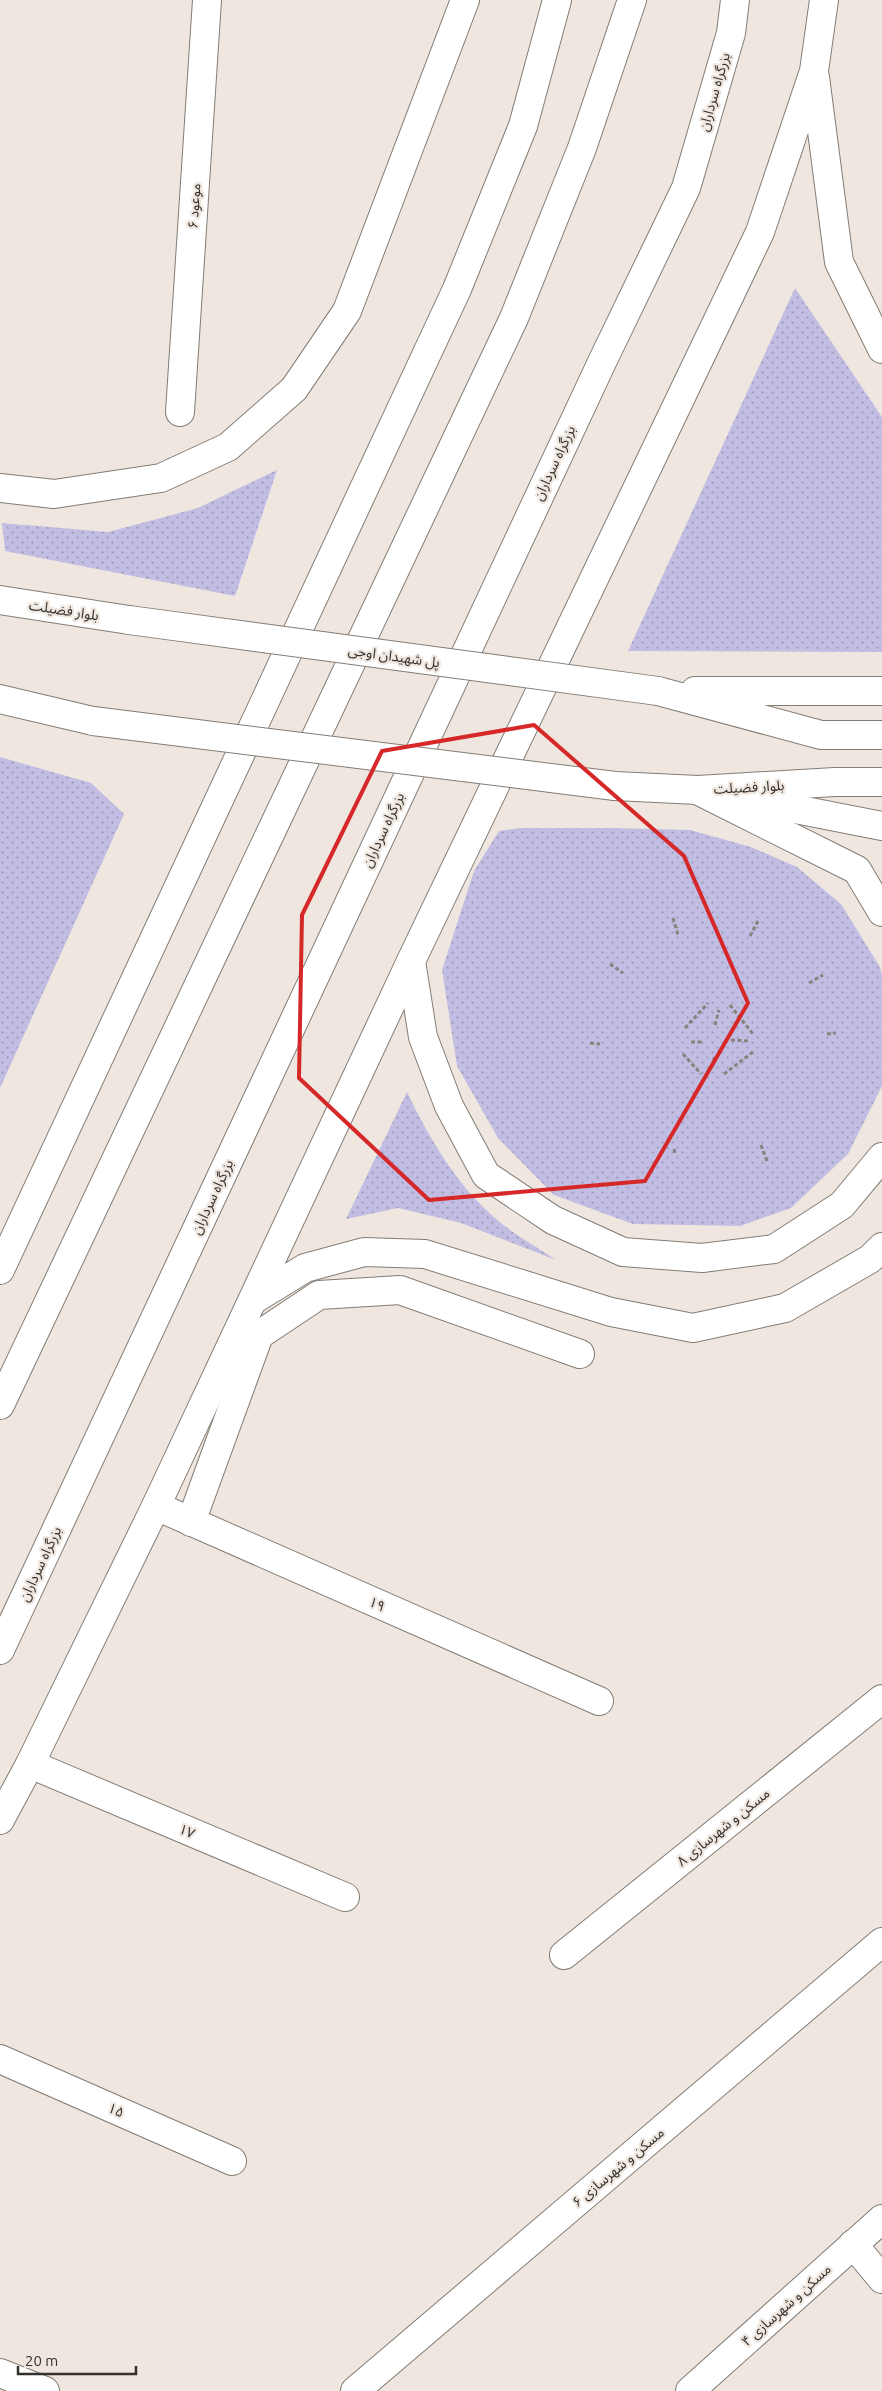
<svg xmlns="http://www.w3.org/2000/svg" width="882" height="2391" viewBox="0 0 882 2391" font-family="Ubuntu,'Noto Sans Arabic',sans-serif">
<defs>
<pattern id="grass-dots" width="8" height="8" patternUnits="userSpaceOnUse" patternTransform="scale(1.25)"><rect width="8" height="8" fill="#c2bde3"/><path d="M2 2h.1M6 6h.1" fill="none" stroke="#9e9ab8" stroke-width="1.8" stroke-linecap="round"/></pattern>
</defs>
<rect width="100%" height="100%" fill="#efe7df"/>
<g fill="url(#grass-dots)">
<polygon points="795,288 882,417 882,652 628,651"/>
<polygon points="277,470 235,596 5,551 2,523 108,532 198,508"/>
<polygon points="0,757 91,783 124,814 0,1088"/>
<polygon points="520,828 612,828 690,830 751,847 797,867 841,904 880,967 882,976 882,1086 848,1154 791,1208 740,1226 633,1224 554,1195 498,1138 457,1066 442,970 474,871 499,831"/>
<path d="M407,1092C429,1138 456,1184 495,1218C513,1234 536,1246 556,1260L461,1223L398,1208L346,1219Z"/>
</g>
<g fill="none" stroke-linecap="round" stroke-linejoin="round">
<g stroke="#837c75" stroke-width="30">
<g id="minor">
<polyline points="180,412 207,0"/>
<polyline points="156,1506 599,1701"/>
<polyline points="191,1522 259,1335 319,1295 400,1290 580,1354"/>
<polyline points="30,1764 345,1897"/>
<polyline points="564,1955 882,1699"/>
<polyline points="0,2059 232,2161"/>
<polyline points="853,2244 882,2279"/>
<polyline points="0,2373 45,2391"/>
<polyline points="355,2391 882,1942"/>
<polyline points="690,2391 882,2219"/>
</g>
</g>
<g stroke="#837c75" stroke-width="30">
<g id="major">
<polyline points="815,77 839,262 882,349"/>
<polyline points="0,488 54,494 161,478 228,447 294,389 347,311 465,0"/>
<polyline points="0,600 129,620"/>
<polyline points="658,691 821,735 882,735"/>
<polyline points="695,691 882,691"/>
<polyline points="0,699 93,721"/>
<polyline points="615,786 698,790 835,782 882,782"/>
<polyline points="699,791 857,870 882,912"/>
<polyline points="739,798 882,826"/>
<polyline points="411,961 423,1037 449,1106 486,1175 553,1220 623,1252 702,1258 774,1249 842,1205 882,1157"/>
<polyline points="0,1270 457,289 523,126 557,0"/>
<polyline points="253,1300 305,1268 364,1252 425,1254 611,1312 693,1328 785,1308 870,1259 882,1247"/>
<polyline points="0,1820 30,1764 156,1506 411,961 760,232 814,71 824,0"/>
</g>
</g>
<g stroke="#837c75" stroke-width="30">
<g id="highway">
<polyline points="0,1405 514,318 582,148 632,0"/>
<polyline points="0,1650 602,362 686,188 731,33 735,0"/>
</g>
</g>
<g stroke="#88837d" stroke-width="3" stroke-dasharray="4 2.5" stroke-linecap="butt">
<polyline points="673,918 678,935"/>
<polyline points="750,936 759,919"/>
<polyline points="610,964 623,973"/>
<polyline points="809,983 823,975"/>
<polyline points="730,1005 753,1034"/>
<polyline points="715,1025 719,1010"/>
<polyline points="685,1028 708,1003"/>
<polyline points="827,1034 836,1033"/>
<polyline points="731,1040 749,1041"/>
<polyline points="691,1042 702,1042"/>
<polyline points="590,1043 600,1044"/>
<polyline points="683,1054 701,1074"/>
<polyline points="712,1067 715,1055"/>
<polyline points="724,1074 753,1052"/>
<polyline points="761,1145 767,1161"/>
<polyline points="674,1149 675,1153"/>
</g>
<use href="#minor" stroke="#fff" stroke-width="28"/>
<use href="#major" stroke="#fff" stroke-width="28"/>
<use href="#highway" stroke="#fff" stroke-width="28"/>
<g stroke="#837c75" stroke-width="30" stroke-linecap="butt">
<g id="major-bridge">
<polyline points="129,620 658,691"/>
<polyline points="93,721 615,786"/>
</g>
</g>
<use href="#major-bridge" stroke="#fff" stroke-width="28"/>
</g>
<path fill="none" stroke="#d62828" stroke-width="4" stroke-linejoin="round" d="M534,725L684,856L748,1003L645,1181L429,1200L299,1078L302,915L382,751Z"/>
<g text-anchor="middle" stroke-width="4.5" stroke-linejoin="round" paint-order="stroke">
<g font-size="14" fill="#33302d" stroke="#efe7df">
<text transform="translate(714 92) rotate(-74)" y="5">بزرگراه سرداران</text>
<text transform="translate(194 206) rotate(-86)" y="5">موعود ۶</text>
<text transform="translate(554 463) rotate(-65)" y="5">بزرگراه سرداران</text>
<text transform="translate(64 610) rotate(9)" y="5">بلوار فضیلت</text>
<text transform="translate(394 656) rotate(8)" y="5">پل شهیدان اوجی</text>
<text transform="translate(749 787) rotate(-3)" y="5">بلوار فضیلت</text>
<text transform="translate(383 830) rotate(-65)" y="5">بزرگراه سرداران</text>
<text transform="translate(212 1197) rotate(-65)" y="5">بزرگراه سرداران</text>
<text transform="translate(40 1564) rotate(-65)" y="5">بزرگراه سرداران</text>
<text transform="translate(377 1604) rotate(24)" y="5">۱۹</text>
<text transform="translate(723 1827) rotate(-39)" y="5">مسکن و شهرسازی ۸</text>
<text transform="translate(187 1831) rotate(23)" y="5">۱۷</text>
<text transform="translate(116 2110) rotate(24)" y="5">۱۵</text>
<text transform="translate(618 2167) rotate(-40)" y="5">مسکن و شهرسازی ۶</text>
<text transform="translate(786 2305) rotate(-42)" y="5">مسکن و شهرسازی ۴</text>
</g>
</g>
<path d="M18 2366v8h118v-8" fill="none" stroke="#33302d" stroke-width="2.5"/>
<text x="25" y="2366" font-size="15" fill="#33302d" stroke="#efe7df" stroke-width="4" paint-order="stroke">20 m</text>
</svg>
